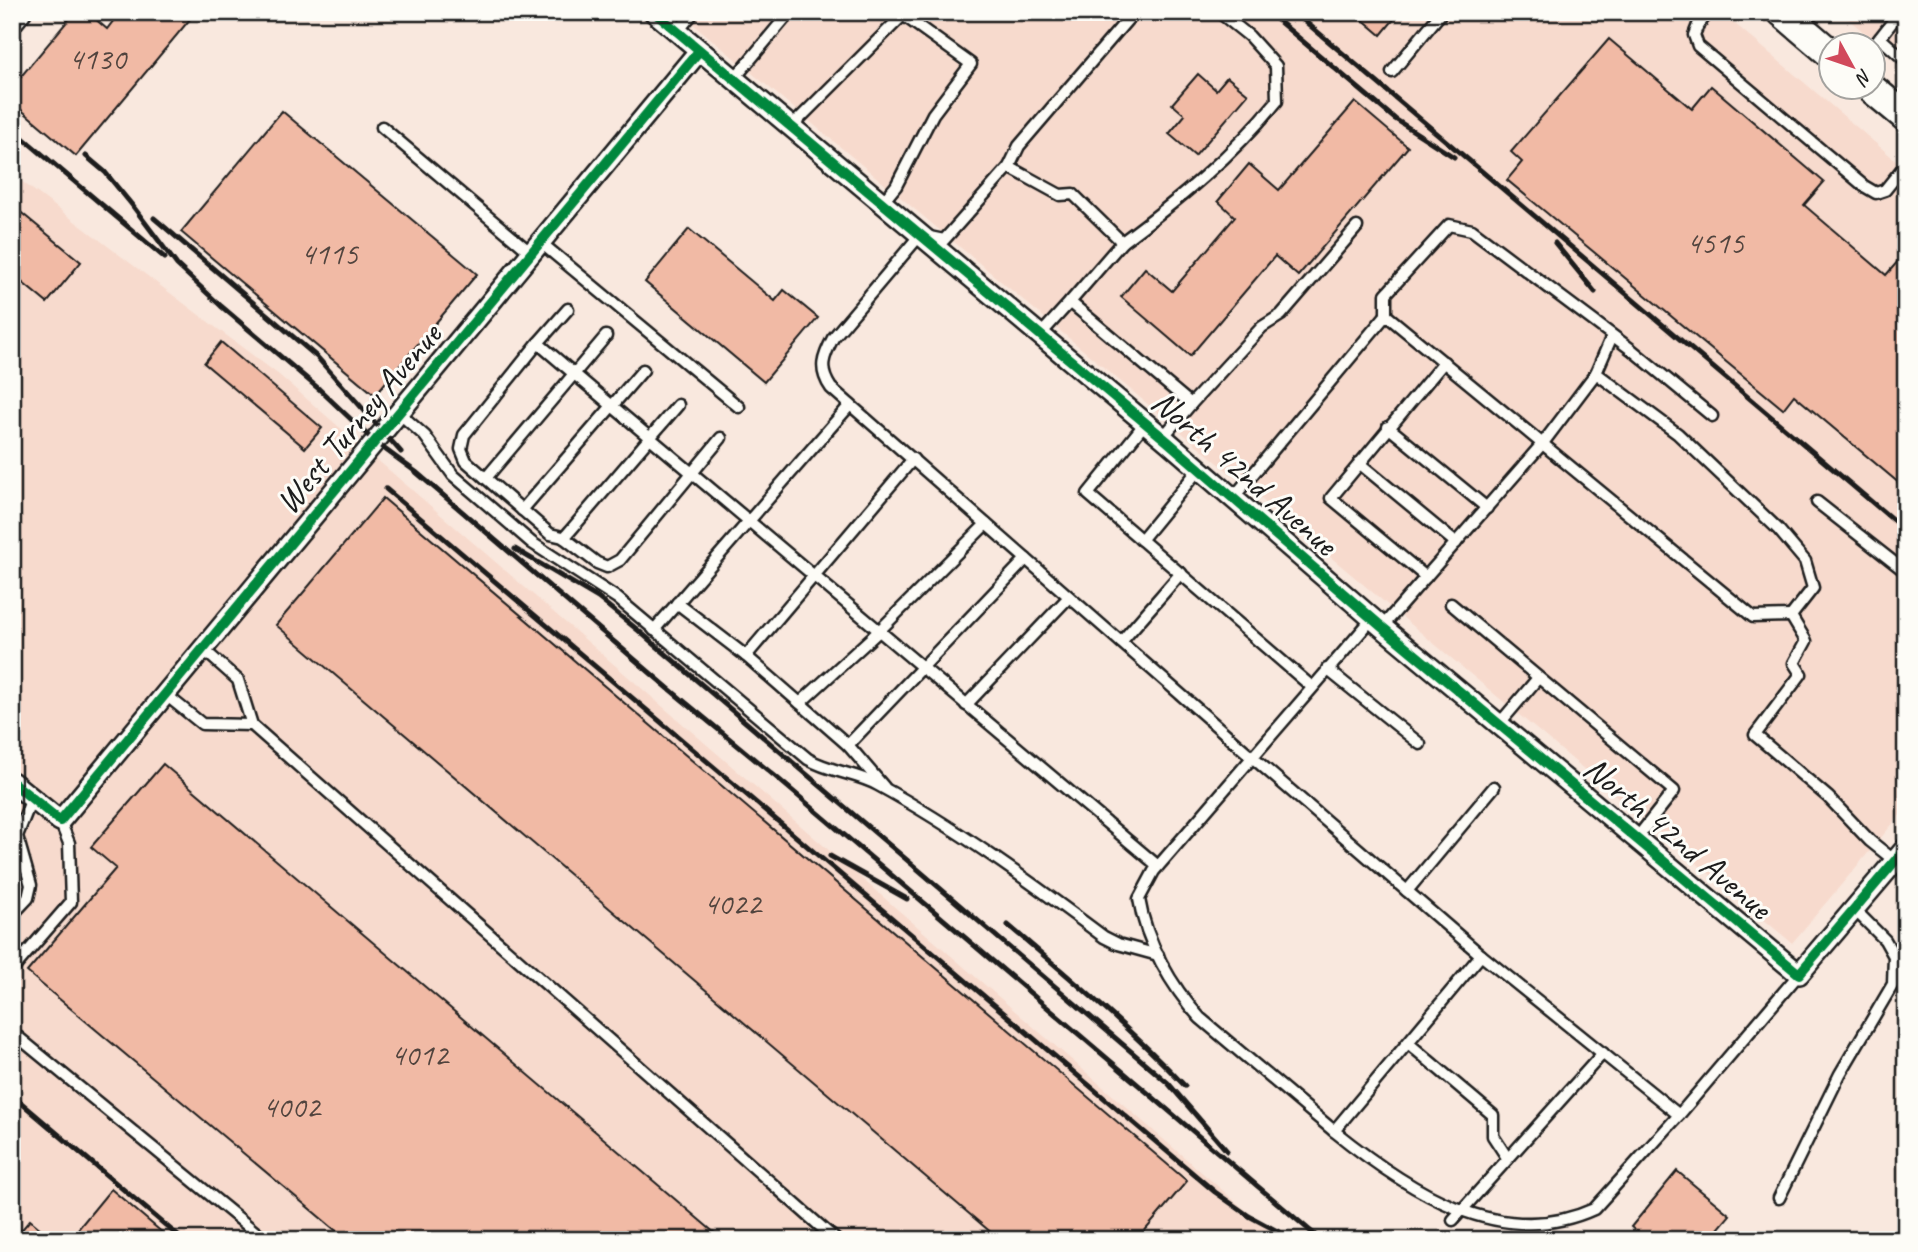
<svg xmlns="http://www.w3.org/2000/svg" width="1918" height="1252" viewBox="0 0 1918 1252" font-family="Caveat,sans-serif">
<rect width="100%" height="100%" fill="#f9e8de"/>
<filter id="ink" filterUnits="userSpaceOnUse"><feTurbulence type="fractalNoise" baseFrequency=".0143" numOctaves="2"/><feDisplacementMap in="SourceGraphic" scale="14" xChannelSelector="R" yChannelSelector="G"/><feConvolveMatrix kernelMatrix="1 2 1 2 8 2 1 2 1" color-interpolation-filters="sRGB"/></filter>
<g filter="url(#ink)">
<g fill="#f7dacd">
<polygon points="679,12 1721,12 1906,169 1906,808 1792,943"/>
<polygon points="1840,12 1906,12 1906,68"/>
<polygon points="12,174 279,375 1280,1240 12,1240"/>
</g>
<g fill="#f1baa5" stroke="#1c1c1c" stroke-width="2">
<polygon points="75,12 87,12 107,29 120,12 196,12 76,156 12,102 12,87"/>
<polygon points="1354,12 1400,12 1381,35"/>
<polygon points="1609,39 1692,109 1711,86 1824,182 1804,205 1886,275 1906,252 1906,489 1794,395 1783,409 1507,180 1522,162 1511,152"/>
<polygon points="1198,74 1216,90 1227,77 1248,94 1195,156 1169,134 1185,115 1172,104"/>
<polygon points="1355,102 1408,147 1298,276 1275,256 1190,356 1121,297 1145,268 1172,291 1235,217 1218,201 1249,164 1279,190"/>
<polygon points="282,111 477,274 375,395 181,232"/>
<polygon points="12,205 81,262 47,303 12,274"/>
<polygon points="689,229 775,301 784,290 818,318 764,382 645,282"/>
<polygon points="221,342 322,428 305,448 204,363"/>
<polygon points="383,498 1187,1181 1137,1240 1000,1240 276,625"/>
<polygon points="163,764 723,1240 347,1240 27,972 116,868 91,847"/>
<polygon points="1677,1171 1730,1215 1709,1240 1695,1231 1687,1240 1646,1240 1631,1227"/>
<polygon points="111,1189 171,1240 128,1240 119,1233 113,1240 69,1240"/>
<polygon points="30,1220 54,1240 13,1240"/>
</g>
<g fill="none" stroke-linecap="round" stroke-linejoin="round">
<g stroke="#1c1c1c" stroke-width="15">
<g id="lane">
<polyline points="1709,12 1698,25 1694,35 1698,46 1864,186 1876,193 1885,190 1906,164"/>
<polyline points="677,32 694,12"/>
<polyline points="1880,38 1906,61"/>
<polyline points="1872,48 1900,12"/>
<polyline points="1392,72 1442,12"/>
<polyline points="734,79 790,12"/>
<polyline points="382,127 531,253"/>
<polyline points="791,127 903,15 971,64 933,114 896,186 882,203"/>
<polyline points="1009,167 1019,146 1134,12"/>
<polyline points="540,242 739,407"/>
<path d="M1122,242C1179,200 1232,156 1277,101L1276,66L1249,36L1219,12"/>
<path d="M1070,302L1122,242L1073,194L1060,195L1009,167L944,240L920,235L833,338C823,357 818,369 831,388L1252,757L1481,955"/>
<polyline points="1040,335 1070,302 1191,404 1163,437"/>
<polyline points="538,343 568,309"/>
<polyline points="1596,373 1612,336"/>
<polyline points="1191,404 1262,327 1281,315 1357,227"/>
<path d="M399,413L425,436L453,475L532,543L617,598L808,759C830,772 856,773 878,785C957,828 1032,883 1104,937L1118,944L1158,955"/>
<polyline points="1712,416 1632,350 1472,230 1449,225 1386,294 1386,315 1753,617 1791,616 1806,641 1794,663 1801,674 1755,735 1828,797 1870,841 1895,861"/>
<polyline points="1146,422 1088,494 1312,687"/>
<polyline points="1388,427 1487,508"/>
<path d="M721,438L620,560L607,567L597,563L563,537L550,534L466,461L461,449L464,435L538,343C608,403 679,462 749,521L1158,866"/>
<polyline points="913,459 746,656 848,745 1026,559"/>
<polyline points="1359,463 1456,543"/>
<polyline points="486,478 606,336"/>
<polyline points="1233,498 1386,315"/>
<polyline points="1817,502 1906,572"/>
<polyline points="522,510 643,370"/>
<polyline points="564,538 678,405"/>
<polyline points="1141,540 1199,469"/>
<polyline points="1426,577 1331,498 1444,362"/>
<polyline points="677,603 746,656"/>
<polyline points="1451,604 1674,791 1636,839"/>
<path d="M1372,619L1154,871L1139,899C1146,942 1171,986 1200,1018L1334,1131L1481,955L1679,1115L1799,974"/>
<polyline points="1382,627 1543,443 1596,373 1678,434 1778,529 1805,561 1813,588 1791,616"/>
<polyline points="654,630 850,405"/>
<polyline points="1121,642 1181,573"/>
<polyline points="203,649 238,680 252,725 836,1240"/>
<polyline points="1327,669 1420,744"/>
<polyline points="165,694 202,724 252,725"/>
<polyline points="800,703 879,631 986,524"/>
<polyline points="966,705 1069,597"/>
<polyline points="1499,724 1538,678"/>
<polyline points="848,745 884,787"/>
<polyline points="1407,891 1494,787"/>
<polyline points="12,915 28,898 31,885 17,836 32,798"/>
<polyline points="12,970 71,902 69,843 60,821"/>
<polyline points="12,1032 265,1240"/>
<polyline points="1408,1043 1493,1115 1493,1136 1508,1159"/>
<path d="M1334,1131C1406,1189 1500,1252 1594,1209L1679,1115"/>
<polyline points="1779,1198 1840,1074 1893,984 1894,956 1885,940 1854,909"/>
<polyline points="1453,1220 1603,1053"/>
</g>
</g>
<g stroke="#1c1c1c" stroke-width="24">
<g id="street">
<polyline points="654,12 1167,441 1382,627 1799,974 1906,848"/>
<polyline points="12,23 21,12"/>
<polyline points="12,782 60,821 699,51"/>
</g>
</g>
<g stroke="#1c1c1c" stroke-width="33">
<g id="secondary">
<polyline points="1782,12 1830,53"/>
<polyline points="1871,88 1906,117"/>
</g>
</g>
<use href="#lane" stroke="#fdfcf7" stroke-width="10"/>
<use href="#street" stroke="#fdfcf7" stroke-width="19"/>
<use href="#secondary" stroke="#fdfcf7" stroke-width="28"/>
<g stroke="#1c1c1c" stroke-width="5">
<polyline points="1268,12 1395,119 1454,157"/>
<polyline points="1294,12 1906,531"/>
<polyline points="23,138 165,258"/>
<polyline points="86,156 105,172 132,205 177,265 221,306 319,389 375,442 416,472 668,688 776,777 1321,1240"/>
<polyline points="154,218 317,357 401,452"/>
<polyline points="1555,243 1595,292"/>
<polyline points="386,489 1215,1192 1249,1216 1294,1240"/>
<polyline points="515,549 598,598 639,631 1168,1083 1227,1151"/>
<polyline points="830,856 907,899"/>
<path d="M1008,925C1069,977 1130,1028 1185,1086"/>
<polyline points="12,1095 183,1240"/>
</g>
<g stroke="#fdfcf7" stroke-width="15">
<g id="cycleway">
<polyline points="654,12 1167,441 1382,627 1799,974 1906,848"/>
<polyline points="12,782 60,821 699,51"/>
</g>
</g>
<use href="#cycleway" stroke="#00873e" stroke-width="10"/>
</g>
</g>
<g text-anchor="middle" stroke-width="6" stroke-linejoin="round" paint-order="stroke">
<g font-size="32" fill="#51443e">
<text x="97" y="69">4130</text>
<text x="1715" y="253">4515</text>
<text x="329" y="264">4115</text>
<text x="732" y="914">4022</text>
<text x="419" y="1065">4012</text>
<text x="291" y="1117">4002</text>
</g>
<g font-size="35" fill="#1c1c1c" stroke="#fdfcf7">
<text transform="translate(358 418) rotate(-50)" y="12">West Turney Avenue</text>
<text transform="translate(1245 472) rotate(41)" y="12">North 42nd Avenue</text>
<text transform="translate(1678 837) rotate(40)" y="12">North 42nd Avenue</text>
</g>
</g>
<rect width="1918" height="1252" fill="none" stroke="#fdfcf7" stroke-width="42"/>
<rect x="21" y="21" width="1876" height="1210" fill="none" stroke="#1c1c1c" stroke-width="2.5" filter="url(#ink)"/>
<g transform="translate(1852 66) rotate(130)"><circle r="33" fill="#fdfcf7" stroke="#a3a29f" stroke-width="2"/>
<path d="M0-5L12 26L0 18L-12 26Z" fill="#d1495b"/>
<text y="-10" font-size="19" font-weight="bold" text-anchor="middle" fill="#1c1c1c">N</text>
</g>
</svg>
